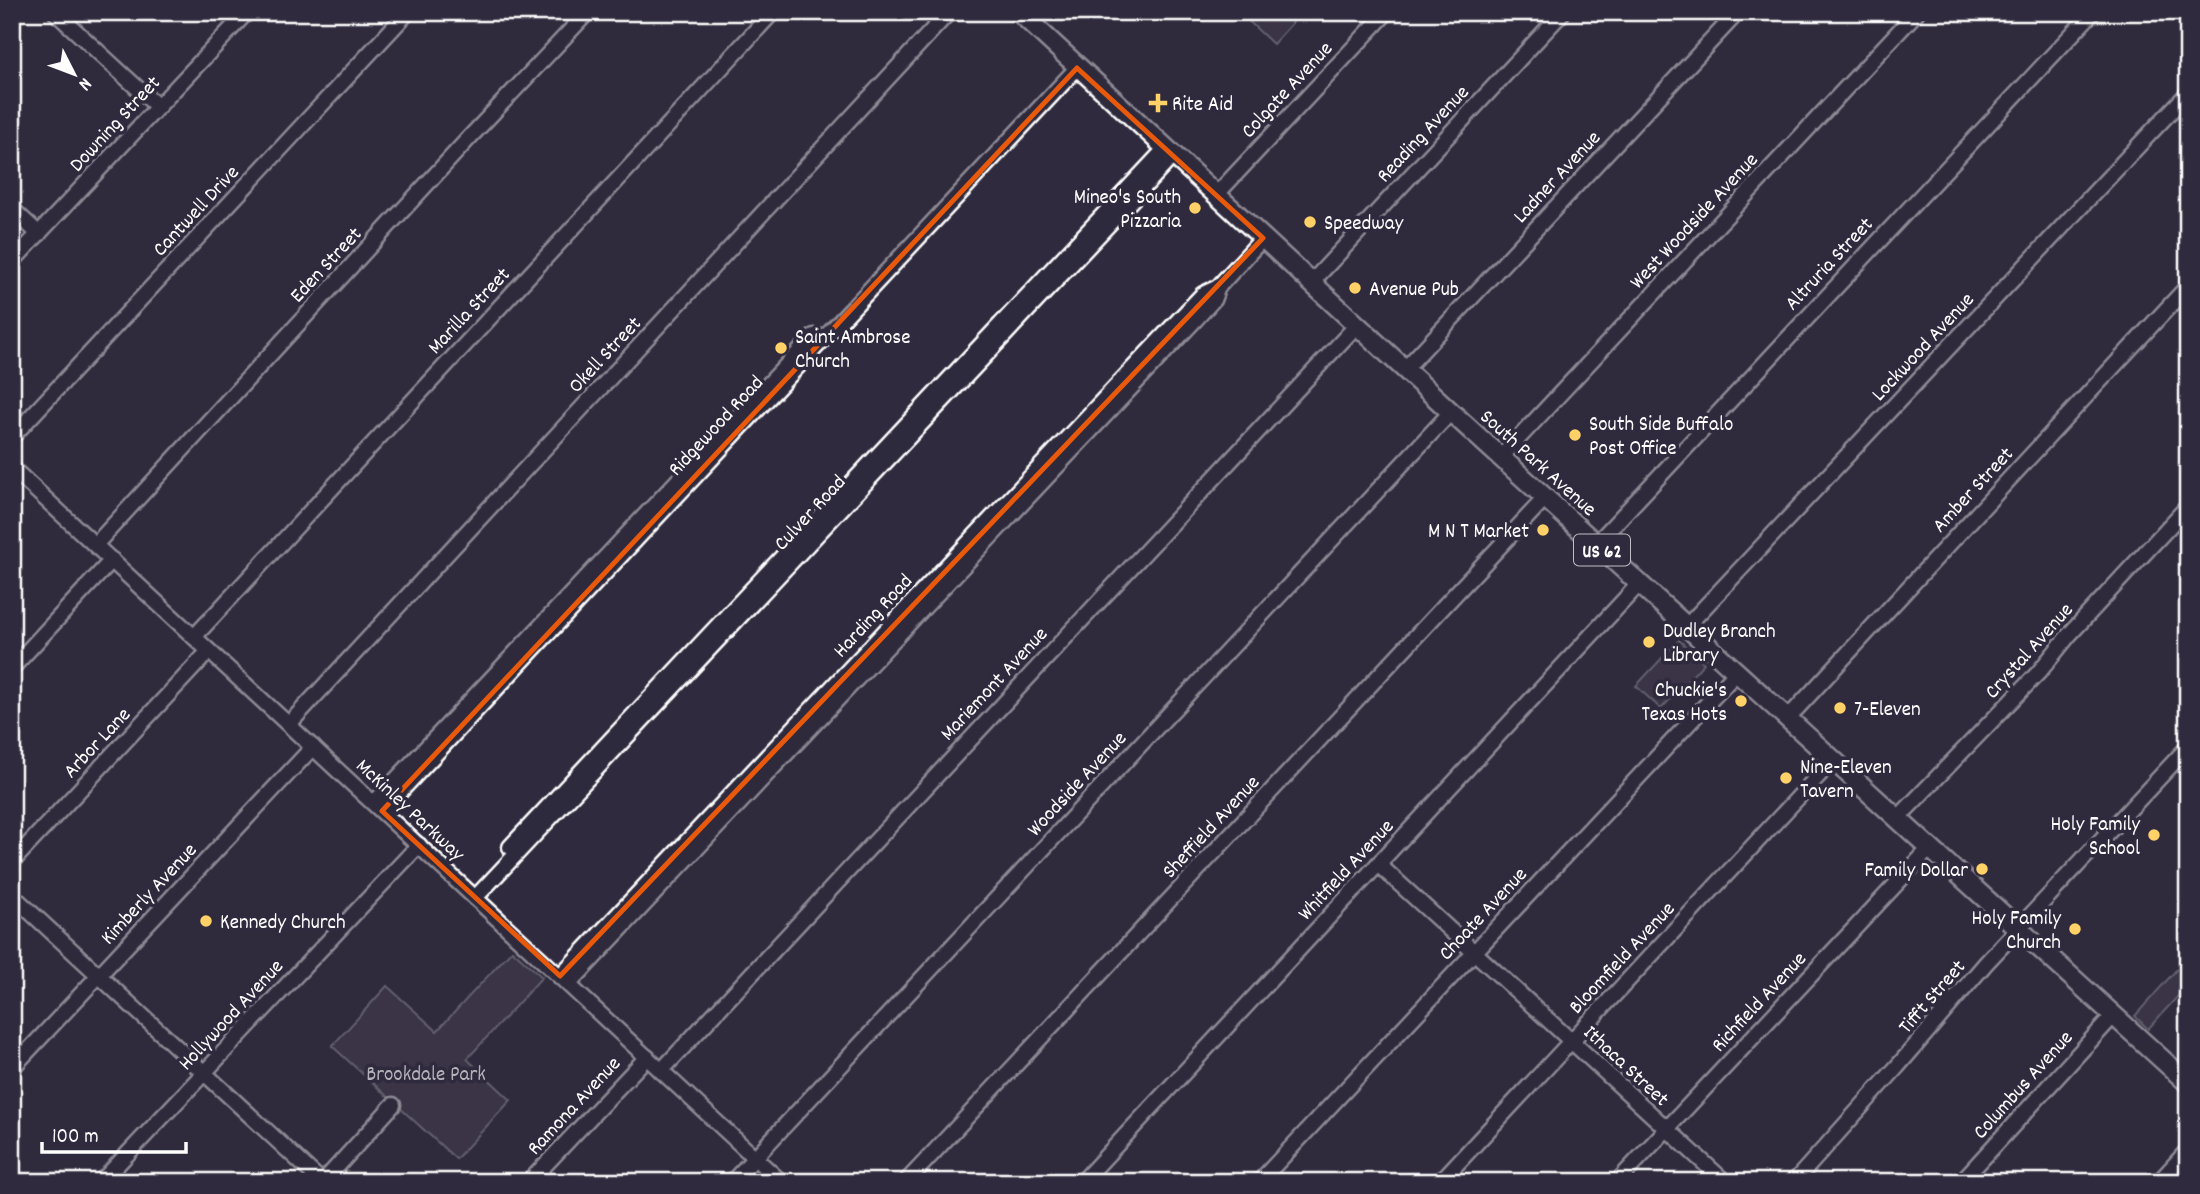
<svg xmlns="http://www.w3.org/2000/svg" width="2200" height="1194" viewBox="0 0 2200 1194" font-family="Dekko,sans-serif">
<rect width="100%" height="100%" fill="#2f2a3d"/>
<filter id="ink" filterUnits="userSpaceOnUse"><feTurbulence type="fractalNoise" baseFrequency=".0143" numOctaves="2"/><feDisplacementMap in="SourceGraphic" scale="14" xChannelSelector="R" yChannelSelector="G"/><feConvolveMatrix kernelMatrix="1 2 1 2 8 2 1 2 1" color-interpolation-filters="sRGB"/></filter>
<g filter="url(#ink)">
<g fill="#464152" stroke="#a2a0a8" stroke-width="2">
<polygon points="1239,12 1302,12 1273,44"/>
<polygon points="1679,640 1704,663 1661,709 1636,686"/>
<polygon points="512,950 542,977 467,1059 511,1100 456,1159 332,1046 387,986 437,1031"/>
<polygon points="2188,950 2188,985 2148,1029 2135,1016 2186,959 2183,955"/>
</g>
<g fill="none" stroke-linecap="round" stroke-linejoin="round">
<g stroke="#fff" stroke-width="19">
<g id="minor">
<polyline points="55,12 158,107"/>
<polyline points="1216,195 1387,12"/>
<polyline points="12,209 39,234"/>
<polyline points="12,262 247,12"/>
<polyline points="1311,283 1563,12"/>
<polyline points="1405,369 1738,12"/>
<polyline points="12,437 408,12"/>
<polyline points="1501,457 1917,12"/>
<polyline points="12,468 781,1182"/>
<polyline points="1596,544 2093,12"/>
<polyline points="95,545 470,137 588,12"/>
<polyline points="1686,627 2188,93"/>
<polyline points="194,637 773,12"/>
<polyline points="12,668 112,560"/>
<polyline points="1787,719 2188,286"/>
<polyline points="289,724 949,12"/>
<polyline points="374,803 814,336"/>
<polyline points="382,811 1077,68"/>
<polyline points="1897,819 2039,672 2069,635 2188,506"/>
<polyline points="510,847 1165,149"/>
<polyline points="12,862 209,651"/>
<polyline points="1378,864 1725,1182"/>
<polyline points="12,895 322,1182"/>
<polyline points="475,898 1173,156"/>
<polyline points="560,976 1203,294 1218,287"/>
<polyline points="569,984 1195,320 1213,300 1218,287 1263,238"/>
<polyline points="12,1068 313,747"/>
<polyline points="661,1071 1357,325"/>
<polyline points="101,1182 419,845"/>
<polyline points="323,1182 393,1105"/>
<polyline points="529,1182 647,1057"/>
<polyline points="732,1182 1451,412"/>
<polyline points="906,1182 1545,498"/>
<polyline points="1082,1182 1639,584"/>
<polyline points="1259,1182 1736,673"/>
<polyline points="1440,1182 1833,760"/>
<polyline points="1617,1182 1930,848"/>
<polyline points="1794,1182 1897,1067 1986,963 2188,747"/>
<polyline points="1961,1182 2114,1015"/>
<polyline points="2159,1182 2188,1150"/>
</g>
</g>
<g stroke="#fff" stroke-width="23">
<polyline id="major" points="1019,12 1451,412 2188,1083"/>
</g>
<use href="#minor" stroke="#2f2a3d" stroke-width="14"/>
<use href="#major" stroke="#2f2a3d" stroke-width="18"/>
</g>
</g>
<path d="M0 0H2200V1194H0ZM1077,68L1263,238L560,976L382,811Z" fill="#2f2a3d" fill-opacity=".55" fill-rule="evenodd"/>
<path fill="none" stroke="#e8590c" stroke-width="5" stroke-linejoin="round" d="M1077,68L1263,238L560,976L382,811Z"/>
<g fill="#ffd166" stroke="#2f2a3d" stroke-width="2.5">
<path d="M1154.5 92.5h7v7h7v7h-7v7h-7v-7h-7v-7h7z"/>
<circle cx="1195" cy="208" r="7"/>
<circle cx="1310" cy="222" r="7"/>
<circle cx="1355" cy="288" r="7"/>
<circle cx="781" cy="348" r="7"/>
<circle cx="1575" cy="435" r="7"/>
<circle cx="1543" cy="530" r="7"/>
<circle cx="1649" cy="642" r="7"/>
<circle cx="1741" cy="701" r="7"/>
<circle cx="1840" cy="708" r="7"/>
<circle cx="1786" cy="778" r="7"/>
<circle cx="2154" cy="835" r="7"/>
<circle cx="1982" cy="869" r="7"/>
<circle cx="206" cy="921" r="7"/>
<circle cx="2075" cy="929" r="7"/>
</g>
<g text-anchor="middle" stroke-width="7" stroke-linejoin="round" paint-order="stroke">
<rect fill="#2f2a3d" stroke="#c1bfc5" stroke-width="2" x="1574" y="534.5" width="56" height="31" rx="5"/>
<g font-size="19" font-weight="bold" fill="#fff">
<text x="1602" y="557">US 62</text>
</g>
<g font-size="21" fill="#fff" stroke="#2f2a3d">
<text transform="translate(1286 89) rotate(-47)" y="7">Colgate Avenue</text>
<text transform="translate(114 123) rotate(-47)" y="7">Downing Street</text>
<text transform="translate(1422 133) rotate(-47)" y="7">Reading Avenue</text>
<text transform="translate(1556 176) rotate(-47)" y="7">Ladner Avenue</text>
<text transform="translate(195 210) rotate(-47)" y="7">Cantwell Drive</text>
<text transform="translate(1693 220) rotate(-47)" y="7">West Woodside Avenue</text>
<text transform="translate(1828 263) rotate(-47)" y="7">Altruria Street</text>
<text transform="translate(325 264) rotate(-47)" y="7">Eden Street</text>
<text transform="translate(468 310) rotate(-47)" y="7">Marilla Street</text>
<text transform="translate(1922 346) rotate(-47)" y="7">Lockwood Avenue</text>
<text transform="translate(604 354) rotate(-47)" y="7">Okell Street</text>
<text transform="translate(715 425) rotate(-47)" y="7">Ridgewood Road</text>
<text transform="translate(1539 462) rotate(42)" y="7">South Park Avenue</text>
<text transform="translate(1972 489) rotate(-47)" y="7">Amber Street</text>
<text transform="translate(809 512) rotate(-47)" y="7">Culver Road</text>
<text transform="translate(872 615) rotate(-47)" y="7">Harding Road</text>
<text transform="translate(2028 650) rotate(-48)" y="7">Crystal Avenue</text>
<text transform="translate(993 683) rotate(-47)" y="7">Mariemont Avenue</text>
<text transform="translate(96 742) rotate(-47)" y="7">Arbor Lane</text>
<text transform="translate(1076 783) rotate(-47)" y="7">Woodside Avenue</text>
<text transform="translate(411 809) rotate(43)" y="7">McKinley Parkway</text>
<text transform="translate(1210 826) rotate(-47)" y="7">Sheffield Avenue</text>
<text transform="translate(1345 869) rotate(-47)" y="7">Whitfield Avenue</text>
<text transform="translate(148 893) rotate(-47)" y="7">Kimberly Avenue</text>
<text transform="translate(1482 913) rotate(-47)" y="7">Choate Avenue</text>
<text transform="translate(1621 957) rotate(-47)" y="7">Bloomfield Avenue</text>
<text transform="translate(1931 996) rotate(-49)" y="7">Tifft Street</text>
<text transform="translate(1758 1001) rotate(-47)" y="7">Richfield Avenue</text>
<text transform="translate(230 1014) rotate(-47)" y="7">Hollywood Avenue</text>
<text transform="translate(1627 1065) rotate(43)" y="7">Ithaca Street</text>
<text transform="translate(2022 1084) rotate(-48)" y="7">Columbus Avenue</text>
<text transform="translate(573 1105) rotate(-47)" y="7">Ramona Avenue</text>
</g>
<g font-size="21" fill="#fff" stroke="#2f2a3d" text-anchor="start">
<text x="1172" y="110">Rite Aid</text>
<text x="1181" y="203" text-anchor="end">Mineo's South<tspan x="1181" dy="24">Pizzaria</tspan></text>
<text x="1324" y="229">Speedway</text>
<text x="1369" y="295">Avenue Pub</text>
<text x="795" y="343">Saint Ambrose<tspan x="795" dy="24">Church</tspan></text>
<text x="1589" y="430">South Side Buffalo<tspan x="1589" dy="24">Post Office</tspan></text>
<text x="1529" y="537" text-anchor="end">M N T Market</text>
<text x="1663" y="637">Dudley Branch<tspan x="1663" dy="24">Library</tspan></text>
<text x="1727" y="696" text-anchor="end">Chuckie's<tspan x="1727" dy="24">Texas Hots</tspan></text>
<text x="1854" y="715">7-Eleven</text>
<text x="1800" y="773">Nine-Eleven<tspan x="1800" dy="24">Tavern</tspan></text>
<text x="2140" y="830" text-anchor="end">Holy Family<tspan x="2140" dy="24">School</tspan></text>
<text x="1968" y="876" text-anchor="end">Family Dollar</text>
<text x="2061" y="924" text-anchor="end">Holy Family<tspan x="2061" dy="24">Church</tspan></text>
<text x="220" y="928">Kennedy Church</text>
</g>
<g font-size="21" fill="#b5b3ba" stroke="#2f2a3d">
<text x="426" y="1080">Brookdale Park</text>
</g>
</g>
<rect width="2200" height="1194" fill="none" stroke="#2f2a3d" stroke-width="42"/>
<rect x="21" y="21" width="2158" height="1152" fill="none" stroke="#fff" stroke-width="2.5" filter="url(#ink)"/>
<g transform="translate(74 74) rotate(132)" stroke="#2f2a3d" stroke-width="5" paint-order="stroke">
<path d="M0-5L12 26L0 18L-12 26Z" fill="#ffffff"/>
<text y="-10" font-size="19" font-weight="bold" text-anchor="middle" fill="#ffffff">N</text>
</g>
<path d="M42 1142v10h144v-10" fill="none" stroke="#ffffff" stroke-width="3.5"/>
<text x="52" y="1142" font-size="21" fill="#ffffff" stroke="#2f2a3d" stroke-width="5" paint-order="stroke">100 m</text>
</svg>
